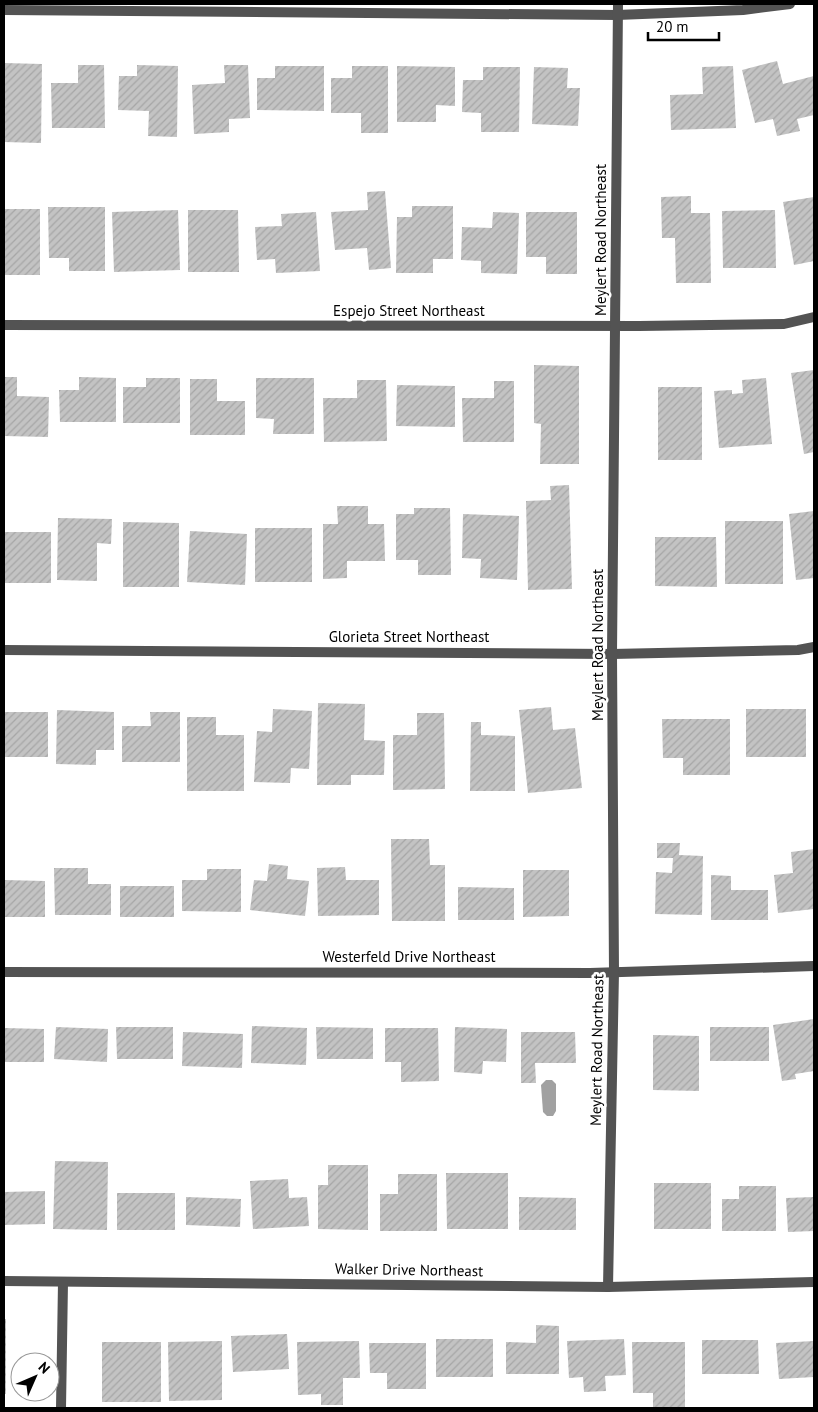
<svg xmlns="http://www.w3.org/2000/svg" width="818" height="1412" viewBox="0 0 818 1412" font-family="'PT Sans',sans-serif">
<defs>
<pattern id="building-hatch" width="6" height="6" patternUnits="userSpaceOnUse" patternTransform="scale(1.25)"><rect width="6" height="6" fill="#c3c3c3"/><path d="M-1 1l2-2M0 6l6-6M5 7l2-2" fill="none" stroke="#a6a6a6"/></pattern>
</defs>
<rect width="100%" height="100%" fill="#fff"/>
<polygon fill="#a1a1a1" points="546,1080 552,1080 556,1084 556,1111 553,1116 547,1116 543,1112 541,1085"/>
<g fill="url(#building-hatch)">
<polygon points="777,61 783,84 814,76 814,115 797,119 800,131 777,136 773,119 755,123 742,70"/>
<polygon points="4,63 42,64 41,143 4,142"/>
<polygon points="78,65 104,65 105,128 52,128 51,83 78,83"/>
<polygon points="137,65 178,66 177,137 148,136 149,111 118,110 119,76 137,76"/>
<polygon points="224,65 248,65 250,118 229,119 229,132 194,134 192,85 225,83"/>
<polygon points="275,66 324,66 324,111 257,110 257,78 275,78"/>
<polygon points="352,66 388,66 388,133 361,133 361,113 331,113 331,78 352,78"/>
<polygon points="397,66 455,67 455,106 436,105 436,122 397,122"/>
<polygon points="733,66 736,128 671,130 670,95 703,94 702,67"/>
<polygon points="483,67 520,67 519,132 481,132 481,113 462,112 463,80 483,80"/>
<polygon points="534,67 568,68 567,88 580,88 578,126 532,124"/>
<polygon points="385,191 391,268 369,270 367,248 335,250 331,212 368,210 367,192"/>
<polygon points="691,196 691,213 710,213 711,283 676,283 675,238 662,238 661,197"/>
<polygon points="814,197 814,261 794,265 783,202"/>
<polygon points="412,206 453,206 453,259 433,259 433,273 396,273 397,217 412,217"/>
<polygon points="48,207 105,207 105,271 69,271 69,258 49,258"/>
<rect x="4" y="209" width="36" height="66"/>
<polygon points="178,210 180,270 114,272 112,212"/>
<polygon points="188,210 238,210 239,272 188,272"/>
<polygon points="775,210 776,268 723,268 722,211"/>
<polygon points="316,212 320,271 276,273 275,259 257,260 255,227 282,226 281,214"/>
<polygon points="493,212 519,213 517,274 481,273 481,261 461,260 462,227 492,228"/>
<polygon points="526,212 577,212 577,274 546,274 546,257 526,257"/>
<polygon points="534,365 579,366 579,464 540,464 541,424 534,423"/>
<polygon points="814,370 814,452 804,454 791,373"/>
<polygon points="4,377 17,377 17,396 49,397 48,437 4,436"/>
<polygon points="79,377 116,378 116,422 60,422 59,390 79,390"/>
<polygon points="146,378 180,378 180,423 123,423 123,387 146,387"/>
<polygon points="256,378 314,378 314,434 273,434 274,419 256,418"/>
<polygon points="766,378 772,444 719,448 714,391 732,390 732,394 743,393 742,380"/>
<polygon points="190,379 217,379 217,401 245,401 245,435 190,435"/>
<polygon points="357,380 386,380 387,441 324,442 323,398 357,398"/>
<polygon points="494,381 514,381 514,442 463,442 462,398 494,398"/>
<polygon points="397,385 455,386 455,427 396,426"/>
<rect x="658" y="387" width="44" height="73"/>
<polygon points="569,485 572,589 528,590 526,501 551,500 550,486"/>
<polygon points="337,506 368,506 368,524 384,524 385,561 347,561 347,578 323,579 323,524 338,524"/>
<polygon points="414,508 450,508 451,575 418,575 418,560 396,560 396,514 414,514"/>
<polygon points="814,511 814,578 796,580 789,514"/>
<polygon points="463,514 519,516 517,580 480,578 481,559 462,558"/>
<polygon points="58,518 112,519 111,544 97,543 97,581 57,580"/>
<rect x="725" y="521" width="58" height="63"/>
<polygon points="123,522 179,523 179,587 123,587"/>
<rect x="255" y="528" width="57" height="54"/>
<polygon points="190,531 247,534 245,585 187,582"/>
<rect x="4" y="532" width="47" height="51"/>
<polygon points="655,537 716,537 717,587 655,586"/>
<polygon points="318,703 365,704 364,740 385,741 384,775 351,775 351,785 317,785"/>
<polygon points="551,707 553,730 575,728 582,788 528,793 519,710"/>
<polygon points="273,709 312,711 309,769 291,768 290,783 254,782 257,731 272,732"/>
<rect x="746" y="709" width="60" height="48"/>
<polygon points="57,710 114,712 114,750 96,750 96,765 56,764"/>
<rect x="4" y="712" width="44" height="45"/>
<polygon points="150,712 180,712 180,762 122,762 122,726 151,726"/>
<polygon points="417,713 444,713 445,789 393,790 393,735 417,735"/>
<polygon points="187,717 216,717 216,735 244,735 244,791 187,791"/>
<polygon points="662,719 730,719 730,775 683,775 683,758 663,758"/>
<polygon points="471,722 481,722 481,735 515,736 515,791 470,791"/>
<polygon points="391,839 429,839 430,865 445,865 445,921 392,921"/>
<polygon points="657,843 680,843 679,855 703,856 702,915 655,914 656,872 672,873 673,858 657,858"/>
<polygon points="814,849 814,909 778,913 774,875 793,873 791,852"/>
<polygon points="269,864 288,866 287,879 309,881 305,916 250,910 254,880 267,881"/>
<polygon points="345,867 346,880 379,880 379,915 318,916 317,868"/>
<polygon points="54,868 88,868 88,884 111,884 111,915 55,915"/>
<polygon points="207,869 241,869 241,912 182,911 182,880 207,880"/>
<polygon points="523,870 569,870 569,916 523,917"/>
<polygon points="711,875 731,876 731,890 768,890 768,920 711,920"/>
<polygon points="4,880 45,881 45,917 4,917"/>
<rect x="120" y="886" width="54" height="31"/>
<polygon points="458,887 514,888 514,920 458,920"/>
<polygon points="814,1019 814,1071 795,1074 796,1079 782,1081 773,1025"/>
<polygon points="252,1026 307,1028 306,1065 251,1063"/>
<polygon points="56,1027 108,1029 107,1062 54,1059"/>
<polygon points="116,1027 173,1027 173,1059 117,1059"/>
<polygon points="316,1027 373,1028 373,1059 317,1059"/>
<polygon points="455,1027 507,1029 506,1062 483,1061 482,1074 454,1072"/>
<rect x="710" y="1027" width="59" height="34"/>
<polygon points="4,1028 44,1029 44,1062 4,1062"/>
<polygon points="385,1028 438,1028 439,1081 401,1082 401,1062 385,1062"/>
<polygon points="183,1032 243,1034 242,1068 182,1066"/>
<polygon points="521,1032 575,1032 576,1063 535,1063 536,1083 521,1083"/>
<polygon points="653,1035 699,1036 699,1091 653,1090"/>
<polygon points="55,1161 108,1162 107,1230 53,1229"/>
<polygon points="328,1165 368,1165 368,1230 318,1229 318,1185 328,1185"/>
<polygon points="446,1173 508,1173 508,1229 447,1229"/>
<polygon points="398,1174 437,1174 437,1231 380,1231 380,1194 398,1194"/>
<polygon points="288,1179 289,1198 307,1197 309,1226 253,1229 250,1181"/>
<rect x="654" y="1183" width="57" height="46"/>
<polygon points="739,1186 776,1186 776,1231 722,1231 722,1199 739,1199"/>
<polygon points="45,1191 45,1224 4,1225 4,1192"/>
<rect x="117" y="1193" width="58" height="37"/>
<polygon points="186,1197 241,1199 240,1227 186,1225"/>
<polygon points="519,1197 576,1198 576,1230 519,1230"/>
<polygon points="814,1197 814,1231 788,1232 786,1198"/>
<rect x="4" y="1319" width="2" height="75"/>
<polygon points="536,1325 559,1326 559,1374 506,1374 506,1342 536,1343"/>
<polygon points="287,1334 289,1369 233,1372 231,1336"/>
<rect x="436" y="1339" width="57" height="38"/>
<polygon points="624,1339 626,1375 605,1376 606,1391 584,1392 583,1377 569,1378 567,1341"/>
<polygon points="702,1340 758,1340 759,1374 702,1374"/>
<polygon points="222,1341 222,1400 169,1401 168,1342"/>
<polygon points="359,1341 360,1378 343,1378 343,1405 321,1405 321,1394 298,1395 297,1342"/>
<polygon points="814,1341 814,1377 779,1379 776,1343"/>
<rect x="102" y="1342" width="59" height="60"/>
<polygon points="632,1342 685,1342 685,1407 653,1407 653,1393 633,1393"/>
<polygon points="369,1343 426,1343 426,1389 387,1389 387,1373 370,1373"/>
</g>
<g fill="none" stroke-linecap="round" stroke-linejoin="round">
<g stroke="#535353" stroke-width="10">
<polyline points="4,10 617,15 743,10 790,4"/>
<polyline points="4,325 639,326 784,324 814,317"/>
<polyline points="4,650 612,654 798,650 814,647"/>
<polyline points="4,972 590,973 814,966"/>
<polyline points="4,1281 608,1287 814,1282"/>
<polyline points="608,1287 614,972 612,654 618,4"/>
<polyline points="61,1408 63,1282"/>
</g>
</g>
<g text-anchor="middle" stroke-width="5" stroke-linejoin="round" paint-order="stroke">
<g font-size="15" fill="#000" stroke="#fff">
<text transform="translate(601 240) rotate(-90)" y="5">Meylert Road Northeast</text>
<text x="409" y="316">Espejo Street Northeast</text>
<text x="409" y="642">Glorieta Street Northeast</text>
<text transform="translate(598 645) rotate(-90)" y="5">Meylert Road Northeast</text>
<text x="409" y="962">Westerfeld Drive Northeast</text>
<text transform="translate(597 1050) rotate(-89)" y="5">Meylert Road Northeast</text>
<text transform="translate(409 1270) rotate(1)" y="5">Walker Drive Northeast</text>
</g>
</g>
<rect width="818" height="1412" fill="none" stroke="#000000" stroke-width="10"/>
<g transform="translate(35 1377) rotate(45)"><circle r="24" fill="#ffffff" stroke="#999999"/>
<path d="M0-4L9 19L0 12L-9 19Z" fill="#000000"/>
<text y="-8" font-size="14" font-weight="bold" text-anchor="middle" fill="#000000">N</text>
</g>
<path d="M648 32v8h71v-8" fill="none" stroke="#000000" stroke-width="2.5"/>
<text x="656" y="32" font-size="15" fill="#000000" stroke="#ffffff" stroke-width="4" paint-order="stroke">20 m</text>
</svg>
